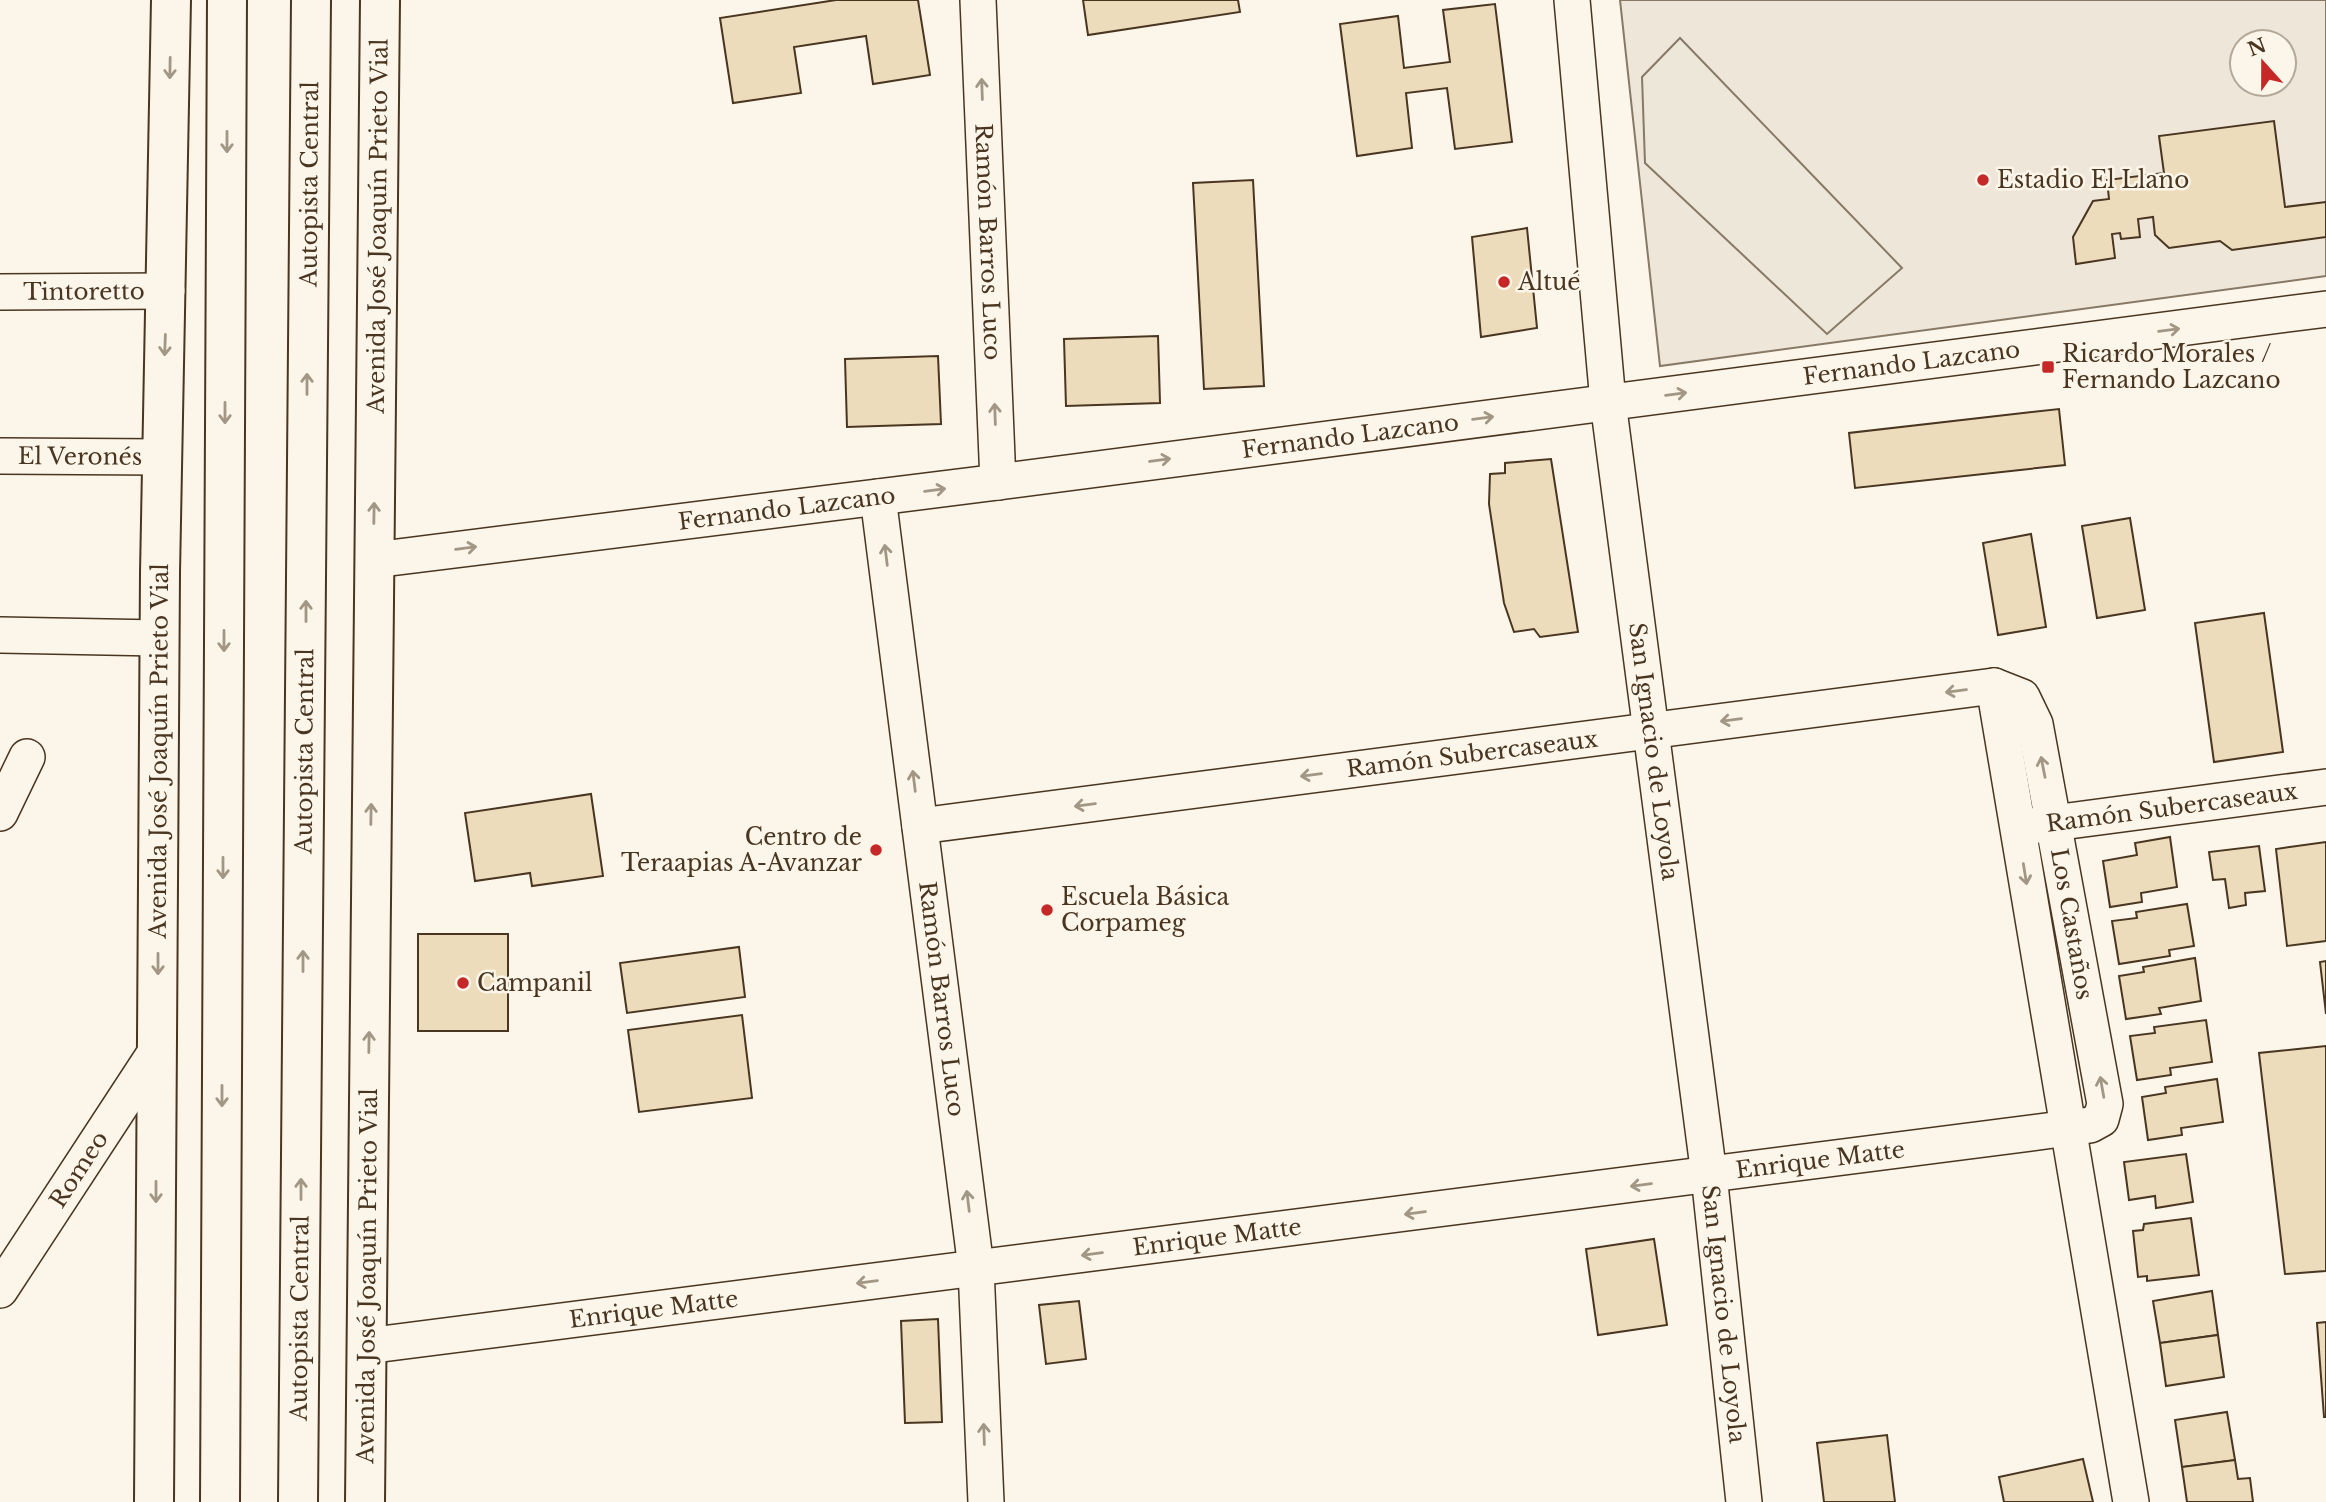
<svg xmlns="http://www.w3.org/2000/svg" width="2326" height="1502" viewBox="0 0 2326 1502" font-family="'Libre Baskerville',serif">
<rect width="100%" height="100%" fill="#fbf6e9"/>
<path fill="#ede6d9" stroke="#887966" stroke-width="2" fill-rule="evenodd" d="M1620,0H2326V276L1660,366ZM2242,42H2284V84H2242Z"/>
<polygon fill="#ede7d9" stroke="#887966" stroke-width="2" points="1680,38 1902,268 1827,334 1645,163 1642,77"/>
<g fill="#ecdcbc" stroke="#4a3520" stroke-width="2">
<polygon points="836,0 918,0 930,75 873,84 866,36 794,47 801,93 733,103 720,18"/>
<polygon points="1083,0 1238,0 1240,12 1088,35"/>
<polygon points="1495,4 1512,142 1455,149 1447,88 1406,93 1412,148 1357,156 1340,24 1398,16 1404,68 1450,62 1443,10"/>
<polygon points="2274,121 2285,207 2326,202 2326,237 2232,250 2220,241 2169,248 2155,235 2153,217 2138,219 2140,237 2121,239 2120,233 2112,234 2115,258 2076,264 2073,237 2093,201 2109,199 2107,180 2164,173 2159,136"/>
<polygon points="1253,180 1264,386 1204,389 1193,183"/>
<polygon points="1527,228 1537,328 1481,337 1472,237"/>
<polygon points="1158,336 1160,403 1066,406 1064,339"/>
<polygon points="938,356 941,424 847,427 845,359"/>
<polygon points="2059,409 2065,465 1855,488 1849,433"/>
<polygon points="1551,459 1578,632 1540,637 1534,629 1514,632 1504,603 1489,504 1490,474 1505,473 1505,463"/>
<polygon points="2130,518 2145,610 2097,618 2082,526"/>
<polygon points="2031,534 2046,627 1998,635 1983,543"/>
<polygon points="2264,613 2283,752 2214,762 2195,623"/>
<polygon points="591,794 603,876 532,886 530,873 475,881 465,813"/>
<polygon points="2170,837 2177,887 2141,893 2142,902 2110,907 2103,861 2137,855 2135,843"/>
<polygon points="2326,842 2326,941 2287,946 2276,849"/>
<polygon points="2259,846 2265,891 2245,893 2246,905 2229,908 2225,879 2213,880 2209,852"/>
<polygon points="2187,904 2194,946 2169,950 2170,956 2119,964 2112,921 2137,918 2136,912"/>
<rect x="418" y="934" width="90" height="97"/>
<polygon points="739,947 745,997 627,1013 620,963"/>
<polygon points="2195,958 2201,1001 2159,1008 2161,1014 2126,1019 2119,976 2144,972 2143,967"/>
<polygon points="2326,961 2326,1014 2320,962"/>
<polygon points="742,1015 752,1098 639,1112 628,1030"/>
<polygon points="2206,1020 2212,1062 2170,1068 2171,1075 2137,1080 2130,1036 2155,1033 2154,1027"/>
<polygon points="2326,1046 2326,1271 2285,1274 2259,1053"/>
<polygon points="2217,1079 2223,1122 2181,1128 2182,1135 2148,1140 2142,1097 2166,1093 2165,1087"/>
<polygon points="2186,1154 2193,1202 2156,1208 2155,1196 2129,1200 2124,1162"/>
<polygon points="2191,1218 2199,1275 2147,1281 2147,1276 2138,1277 2133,1231 2143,1230 2144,1224"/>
<polygon points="1654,1239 1667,1325 1598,1335 1586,1249"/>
<polygon points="2212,1291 2218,1335 2160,1343 2153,1301"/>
<polygon points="1079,1301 1086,1359 1046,1364 1039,1305"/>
<polygon points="938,1319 942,1422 905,1423 901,1321"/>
<polygon points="2326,1322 2326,1417 2324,1417 2317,1323"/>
<polygon points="2218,1335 2224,1377 2166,1386 2160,1343"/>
<polygon points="2227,1412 2235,1460 2182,1467 2175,1420"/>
<polygon points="1887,1435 1895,1502 1824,1502 1817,1443"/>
<polygon points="2083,1459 2093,1502 2004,1502 1999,1477"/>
<polygon points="2235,1460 2238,1479 2250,1478 2253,1502 2187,1502 2182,1467"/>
</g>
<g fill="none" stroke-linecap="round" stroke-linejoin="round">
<g stroke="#4a3520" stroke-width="38">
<g id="minor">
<path id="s1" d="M978,0L998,482"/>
<path id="s2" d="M1572,0L1608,402L1709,1175L1744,1502"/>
<path id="s3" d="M0,292L167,291"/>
<path id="s4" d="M0,456L162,457"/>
<path id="s5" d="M878,497L976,1268L986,1502"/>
<path id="s6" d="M374,560L998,482L2326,309"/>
<polyline points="0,635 159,638"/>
<polyline points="1994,686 2131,1502"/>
<polyline points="0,813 27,757"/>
<path id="s7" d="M2031,826L2326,787"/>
<path id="s8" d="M0,1290L157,1050"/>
<path id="s9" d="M366,1346L2046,1131L2090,1125L2101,1119L2105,1104L2035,724L2022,697L1994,686L920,826"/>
</g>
</g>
<g stroke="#4a3520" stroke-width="42">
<g id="major">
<path id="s10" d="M154,1502L160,573L171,0"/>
<path id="s11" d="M365,1502L380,0"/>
</g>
</g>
<g stroke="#4a3520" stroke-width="42">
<g id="highway">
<polyline points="220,1502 227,0"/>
<path id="s12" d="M298,1502L311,0"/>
</g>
</g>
<use href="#minor" stroke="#fbf6e9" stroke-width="35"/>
<use href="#major" stroke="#fbf6e9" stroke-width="38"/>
<use href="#highway" stroke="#fbf6e9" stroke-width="38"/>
</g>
<defs><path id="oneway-shaft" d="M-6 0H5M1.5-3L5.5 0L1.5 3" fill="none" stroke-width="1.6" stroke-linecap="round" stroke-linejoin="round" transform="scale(1.75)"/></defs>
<g stroke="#a29684">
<use href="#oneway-shaft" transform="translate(170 68) rotate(91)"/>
<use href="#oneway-shaft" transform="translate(982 89) rotate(-92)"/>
<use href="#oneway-shaft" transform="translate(227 142) rotate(90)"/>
<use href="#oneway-shaft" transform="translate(2169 330) rotate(-7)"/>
<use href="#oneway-shaft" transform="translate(165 345) rotate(92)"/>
<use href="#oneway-shaft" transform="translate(307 384) rotate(-90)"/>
<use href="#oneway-shaft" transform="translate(1676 394) rotate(-7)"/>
<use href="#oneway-shaft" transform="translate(225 413) rotate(90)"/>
<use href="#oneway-shaft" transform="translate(995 414) rotate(-92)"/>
<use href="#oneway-shaft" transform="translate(1483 418) rotate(-7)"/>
<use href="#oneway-shaft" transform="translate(1160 460) rotate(-8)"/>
<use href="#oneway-shaft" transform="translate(935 490) rotate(-7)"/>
<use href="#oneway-shaft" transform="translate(374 513) rotate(-89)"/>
<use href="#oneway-shaft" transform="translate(466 548) rotate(-7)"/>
<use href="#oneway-shaft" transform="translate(886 555) rotate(-97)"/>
<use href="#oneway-shaft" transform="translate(306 611) rotate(-90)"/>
<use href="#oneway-shaft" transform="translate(224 641) rotate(90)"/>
<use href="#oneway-shaft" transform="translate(1956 691) rotate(173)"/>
<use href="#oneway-shaft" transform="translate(1731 720) rotate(173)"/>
<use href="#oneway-shaft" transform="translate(2043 767) rotate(-101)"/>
<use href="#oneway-shaft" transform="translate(1311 775) rotate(173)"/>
<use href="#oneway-shaft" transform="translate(914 781) rotate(-97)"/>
<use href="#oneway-shaft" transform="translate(1085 805) rotate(173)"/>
<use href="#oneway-shaft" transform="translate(371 814) rotate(-89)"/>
<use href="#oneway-shaft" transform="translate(223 868) rotate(90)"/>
<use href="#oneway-shaft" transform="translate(2025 874) rotate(81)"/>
<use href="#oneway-shaft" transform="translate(303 961) rotate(-90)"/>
<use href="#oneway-shaft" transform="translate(158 964) rotate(90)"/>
<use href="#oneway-shaft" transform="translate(369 1042) rotate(-89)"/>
<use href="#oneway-shaft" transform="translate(2102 1087) rotate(-100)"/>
<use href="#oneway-shaft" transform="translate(222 1096) rotate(90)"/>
<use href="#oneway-shaft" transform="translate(1641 1185) rotate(173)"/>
<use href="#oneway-shaft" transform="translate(301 1189) rotate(-90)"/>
<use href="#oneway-shaft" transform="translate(156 1192) rotate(90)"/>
<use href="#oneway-shaft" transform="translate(968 1201) rotate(-97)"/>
<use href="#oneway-shaft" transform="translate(1415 1213) rotate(173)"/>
<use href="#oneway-shaft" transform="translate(1092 1254) rotate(173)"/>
<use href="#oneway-shaft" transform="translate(867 1282) rotate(173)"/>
<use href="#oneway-shaft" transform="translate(984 1434) rotate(-92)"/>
</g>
<g fill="#c62828" stroke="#fbf6e9" stroke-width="2.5">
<circle cx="1983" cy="180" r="7"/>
<circle cx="1504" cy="282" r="7"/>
<rect x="2041" y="360" width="14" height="14" rx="3.5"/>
<circle cx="876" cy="850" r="7"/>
<circle cx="1047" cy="910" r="7"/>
<circle cx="463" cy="983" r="7"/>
</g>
<g text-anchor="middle" stroke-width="5" stroke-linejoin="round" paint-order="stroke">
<g font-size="23" fill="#4a3520" stroke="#fbf6e9" text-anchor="start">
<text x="1997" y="188">Estadio El Llano</text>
<text x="1518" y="290">Altué</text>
<text x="2062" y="362">Ricardo Morales /<tspan x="2062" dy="26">Fernando Lazcano</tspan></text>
<text x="862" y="845" text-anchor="end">Centro de<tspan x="862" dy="26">Teraapias A-Avanzar</tspan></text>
<text x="1061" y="905">Escuela Básica<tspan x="1061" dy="26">Corpameg</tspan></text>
<text x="477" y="991">Campanil</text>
</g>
<g font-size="23" fill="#4a3520" stroke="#fbf6e9">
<text dy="8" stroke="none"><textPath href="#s12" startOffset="1318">Autopista Central</textPath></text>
<text dy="8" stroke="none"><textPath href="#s11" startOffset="1276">Avenida José Joaquín Prieto Vial</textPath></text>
<text dy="8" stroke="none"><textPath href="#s1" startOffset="242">Ramón Barros Luco</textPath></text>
<text dy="8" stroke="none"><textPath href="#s3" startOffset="84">Tintoretto</textPath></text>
<text dy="8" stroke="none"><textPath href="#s6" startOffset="1550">Fernando Lazcano</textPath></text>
<text dy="8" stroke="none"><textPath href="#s6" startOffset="984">Fernando Lazcano</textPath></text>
<text dy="8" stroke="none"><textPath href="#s4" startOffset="80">El Veronés</textPath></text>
<text dy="8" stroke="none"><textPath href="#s6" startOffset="416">Fernando Lazcano</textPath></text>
<text dy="8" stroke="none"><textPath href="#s10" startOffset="751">Avenida José Joaquín Prieto Vial</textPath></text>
<text dy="8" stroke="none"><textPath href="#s12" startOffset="751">Autopista Central</textPath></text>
<text dy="8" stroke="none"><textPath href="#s2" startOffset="756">San Ignacio de Loyola</textPath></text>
<text transform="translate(1472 754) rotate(-7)" y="8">Ramón Subercaseaux</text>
<text dy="8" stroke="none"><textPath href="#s7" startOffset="142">Ramón Subercaseaux</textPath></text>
<text transform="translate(2072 924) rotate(80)" y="8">Los Castaños</text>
<text dy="8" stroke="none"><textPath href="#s5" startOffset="506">Ramón Barros Luco</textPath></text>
<text dy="8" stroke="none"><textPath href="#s9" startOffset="1466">Enrique Matte</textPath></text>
<text dy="8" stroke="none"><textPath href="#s8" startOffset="144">Romeo</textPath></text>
<text dy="8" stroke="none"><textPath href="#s9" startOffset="858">Enrique Matte</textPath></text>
<text dy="8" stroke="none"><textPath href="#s11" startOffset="226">Avenida José Joaquín Prieto Vial</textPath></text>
<text dy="8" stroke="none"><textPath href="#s9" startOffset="290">Enrique Matte</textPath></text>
<text dy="8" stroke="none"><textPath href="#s2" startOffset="1323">San Ignacio de Loyola</textPath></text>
<text dy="8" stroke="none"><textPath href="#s12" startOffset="184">Autopista Central</textPath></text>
</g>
</g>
<g transform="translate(2263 63) rotate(339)"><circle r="33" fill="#fbf6e9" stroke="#b4a999" stroke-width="2"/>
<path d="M0-5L12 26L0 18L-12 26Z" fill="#c62828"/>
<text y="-10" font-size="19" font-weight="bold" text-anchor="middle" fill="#4a3520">N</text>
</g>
</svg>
